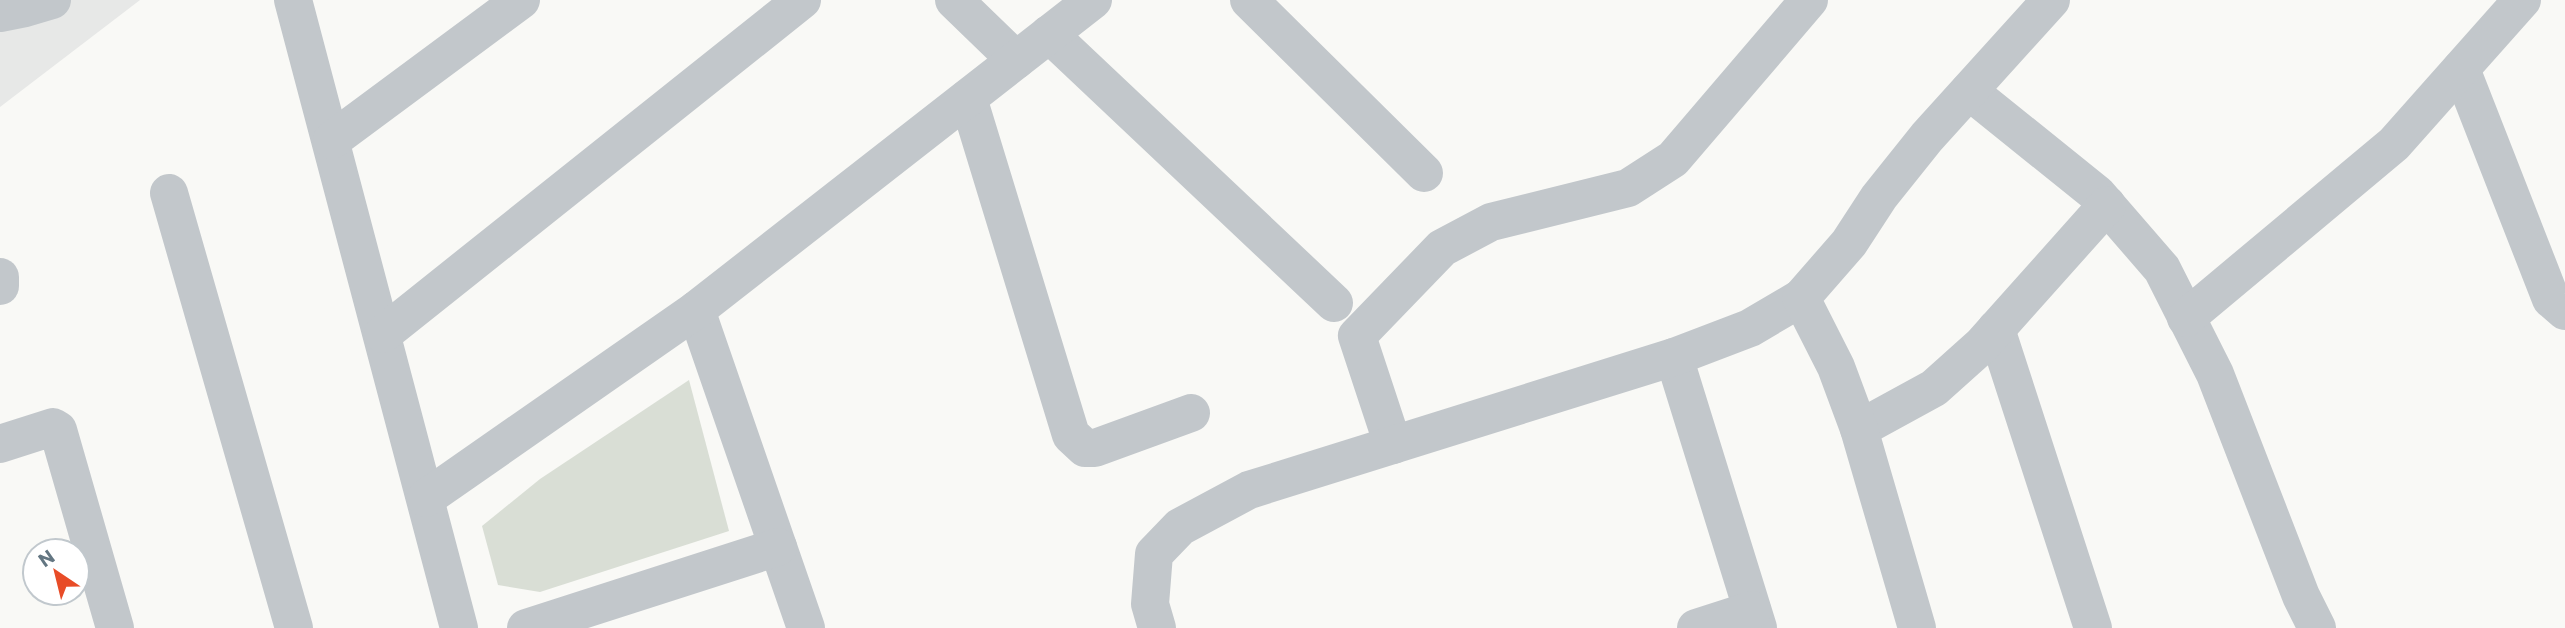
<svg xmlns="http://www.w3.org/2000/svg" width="2565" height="628" viewBox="0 0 2565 628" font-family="Commissioner,sans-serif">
<rect width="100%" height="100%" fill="#f9f9f6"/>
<polygon fill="#e7e8e7" points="0,0 140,0 0,107"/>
<polygon fill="#d9ded5" points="689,380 729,531 540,592 498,585 482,526 540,479"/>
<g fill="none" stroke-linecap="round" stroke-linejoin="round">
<g stroke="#c2c7cb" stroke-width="38">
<polyline points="293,0 459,628"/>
<polyline points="954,0 1016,60"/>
<polyline points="1249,0 1424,173"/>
<polyline points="0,13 25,8 52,0"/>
<polyline points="1049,34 1334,303"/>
<polyline points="2461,69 2551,299 2565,311"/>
<polyline points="1969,91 2097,194 2162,269 2215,374 2301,596 2317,628"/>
<polyline points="968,98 1071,435 1085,448 1095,448 1191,413"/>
<polyline points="332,140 521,0"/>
<polyline points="169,193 294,628"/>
<polyline points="0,277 0,286"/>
<polyline points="696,310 806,628"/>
<polyline points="2186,318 2394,144 2522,0"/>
<polyline points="1996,329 2093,628"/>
<polyline points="383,334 802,0"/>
<polyline points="1674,357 1758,628"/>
<polyline points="1859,429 1934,388 1982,345 2107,205"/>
<polyline points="0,444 53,427 58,430 115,628"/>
<polyline points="1393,445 1357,336 1442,248 1491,222 1628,188 1673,159 1809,0"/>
<polyline points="426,498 696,310 1093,0"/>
<polyline points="526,628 778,547"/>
<polyline points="1157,628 1150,604 1154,554 1180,527 1249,490 1674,357 1750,328 1801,298"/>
<polyline points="1696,628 1752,610"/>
<polyline points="1917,628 1859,429 1836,367 1801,298 1849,243 1879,197 1927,137 2051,0"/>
</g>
</g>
<g transform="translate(56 572) rotate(325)"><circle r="33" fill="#ffffff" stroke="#c1c8cd" stroke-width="2"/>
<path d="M0-5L12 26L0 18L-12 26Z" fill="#e84c27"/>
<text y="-10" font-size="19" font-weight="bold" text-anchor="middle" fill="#637682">N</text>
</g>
</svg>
